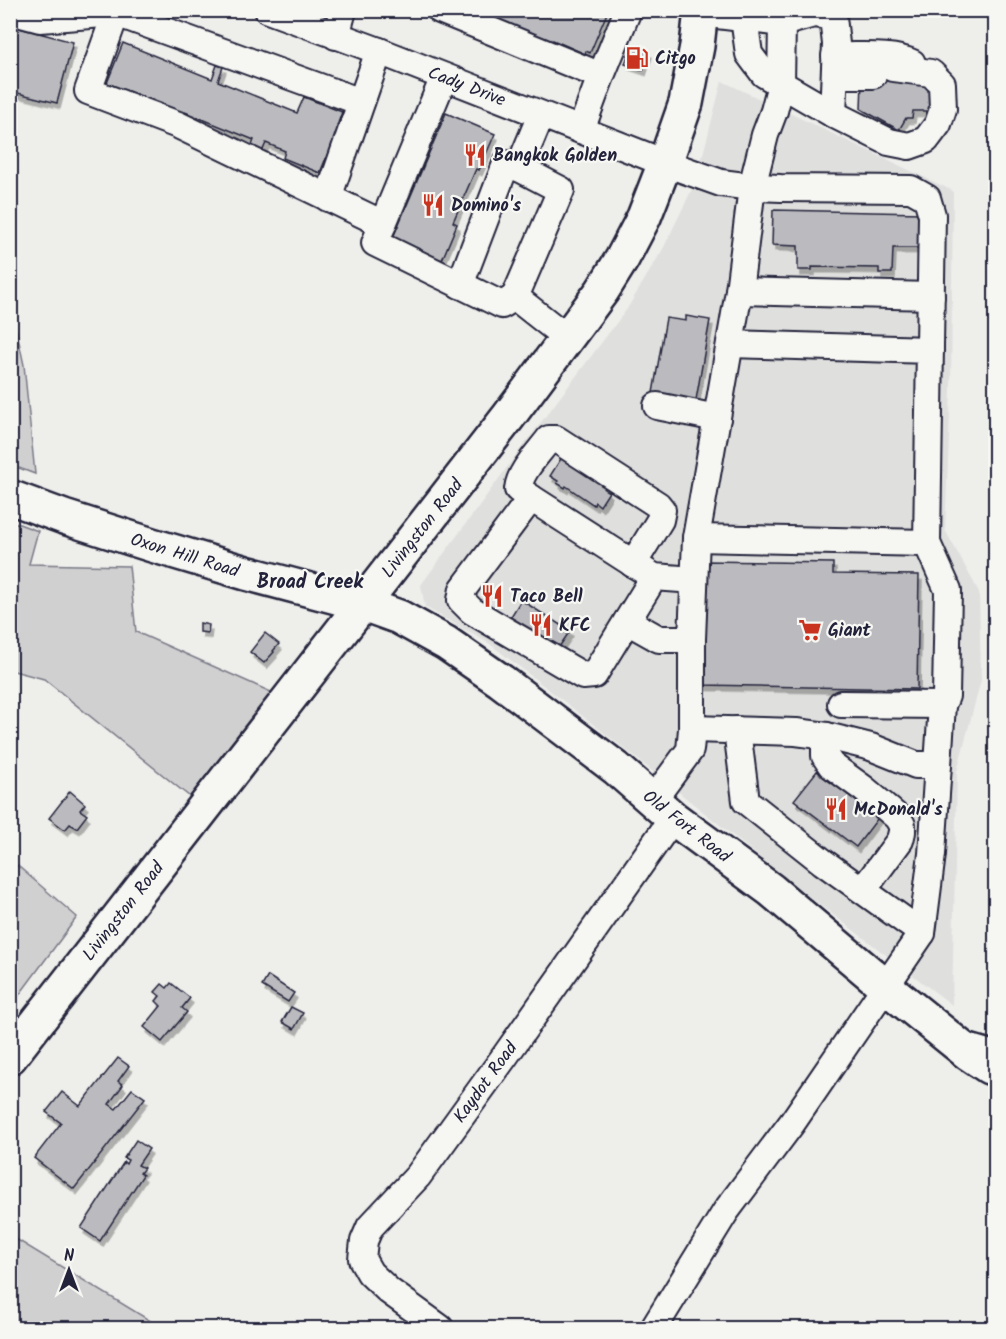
<svg xmlns="http://www.w3.org/2000/svg" width="1006" height="1339" viewBox="0 0 1006 1339" font-family="Kalam,sans-serif">
<defs>
<filter id="shadow"><feDropShadow dx="3" dy="5.5" stdDeviation="0" flood-color="#0004"/></filter>
</defs>
<rect width="100%" height="100%" fill="#eeeeeb"/>
<filter id="ink" filterUnits="userSpaceOnUse"><feTurbulence type="fractalNoise" baseFrequency=".0167" numOctaves="2"/><feDisplacementMap in="SourceGraphic" scale="12" xChannelSelector="R" yChannelSelector="G"/><feConvolveMatrix kernelMatrix="1 2 1 2 8 2 1 2 1" color-interpolation-filters="sRGB"/></filter>
<g filter="url(#ink)">
<polygon fill="#dfdfde" points="722,81 953,191 951,390 945,530 979,592 981,680 957,771 952,1005 803,892 621,746 490,644 425,607 421,585 514,458 627,309 663,249 696,181"/>
<g fill="#d0d0d1" stroke="#797986" stroke-width="1.5">
<polygon points="10,300 24,365 35,474 11,465"/>
<polygon points="11,521 38,531 29,564 129,566 136,632 280,696 195,801 44,679 14,671 11,675"/>
<polygon points="11,860 77,917 11,1006"/>
<polygon points="10,1236 11,1236 162,1328 11,1328"/>
</g>
<g fill="#bbbbbf" stroke="#22223b" stroke-width="1.5" filter="url(#shadow)">
<polygon points="503,10 604,10 607,13 590,53 586,51 585,54 553,40 552,43 503,23 503,21 499,19"/>
<polygon points="12,26 73,42 57,103 10,91 10,29"/>
<polygon points="123,43 212,79 217,65 223,67 218,81 297,113 304,97 342,112 337,126 340,127 327,158 326,158 320,173 283,158 285,151 266,143 262,152 251,148 254,140 185,112 182,120 165,113 168,107 107,83"/>
<polygon points="631,46 649,52 643,70 625,64"/>
<polygon points="893,60 892,82 929,82 929,111 913,111 912,118 906,118 899,130 861,109 862,81"/>
<polygon points="446,113 495,134 479,170 476,169 453,222 457,224 442,260 392,240"/>
<polygon points="773,210 921,213 920,248 893,248 892,273 879,273 879,268 812,267 812,270 798,270 798,246 772,245"/>
<polygon points="686,316 710,320 696,400 653,393 666,318 686,321"/>
<polygon points="562,457 606,486 604,489 609,492 600,506 595,502 594,505 566,486 565,488 557,483 558,481 550,476"/>
<polygon points="704,561 833,563 833,574 919,575 917,689 702,685"/>
<polygon points="521,600 570,631 557,650 510,618"/>
<polygon points="200,623 209,625 208,633 200,632"/>
<polygon points="265,633 279,644 273,651 274,652 264,663 250,652"/>
<polygon points="817,771 878,818 856,847 794,800"/>
<polygon points="70,791 85,804 80,810 87,815 77,828 70,824 65,830 49,818"/>
<polygon points="268,976 294,993 288,1002 262,986"/>
<polygon points="171,983 190,998 182,1008 187,1012 162,1042 144,1027 161,1006 156,1001 160,996 155,992 162,984 167,988"/>
<polygon points="291,1007 303,1013 294,1029 282,1022"/>
<polygon points="118,1058 129,1066 118,1081 123,1085 109,1104 116,1109 132,1089 145,1098 74,1189 34,1158 61,1123 46,1112 62,1092 80,1106"/>
<polygon points="136,1140 149,1149 138,1165 144,1168 140,1173 143,1175 100,1241 81,1228 124,1162 126,1164 128,1160 124,1158"/>
</g>
<g fill="none" stroke-linecap="round" stroke-linejoin="round">
<g stroke="#22223b" stroke-width="30">
<g id="minor">
<polyline points="117,10 88,91 178,125 383,224"/>
<polyline points="268,10 379,51 665,163 721,183 752,187 781,188 911,189 927,198 932,215 927,543 948,590 946,696 942,705 932,854 922,933 792,1123 726,1211 654,1328"/>
<polyline points="440,10 601,76 581,130"/>
<polyline points="10,11 40,19 116,13 361,102"/>
<polyline points="701,13 782,23 814,14 833,17 836,44 833,114"/>
<polyline points="744,18 749,54 764,74 833,114 889,142 909,146 926,140 938,124 943,109 942,84 931,73 893,68"/>
<polyline points="336,36 343,10"/>
<path d="M835,56C858,57 892,53 912,63"/>
<polyline points="835,75 873,75"/>
<polyline points="601,76 628,10"/>
<polyline points="444,77 375,243 502,305 515,297 567,338"/>
<polyline points="328,198 379,51"/>
<polyline points="460,285 506,164 519,168 541,115"/>
<polyline points="739,291 931,296"/>
<polyline points="515,297 561,190 519,168"/>
<polyline points="730,344 930,350"/>
<polyline points="657,406 717,418"/>
<polyline points="531,498 654,577 694,580"/>
<polyline points="696,538 927,543"/>
<path d="M633,564L660,520L662,510L658,505L556,439H549C538,454 520,471 518,489L531,498L463,589L461,600L472,611L583,676L594,675L627,621L659,639H692"/>
<polyline points="627,621 654,577"/>
<polyline points="841,704 942,705"/>
<polyline points="692,729 796,732 827,736 871,747 916,765 938,765"/>
<polyline points="737,730 746,801 823,862 922,933"/>
<polyline points="827,736 825,749 825,756 831,765 864,789 897,817 902,825 902,832 900,840 863,890"/>
<polyline points="653,800 690,750 692,729 692,639 696,538 739,291 752,187 765,135 774,111 781,84 782,23"/>
<polyline points="440,1328 389,1291 370,1273 362,1259 364,1241 370,1227 418,1176 505,1056 673,818"/>
</g>
</g>
<g stroke="#22223b" stroke-width="38">
<g id="major">
<polyline points="10,497 64,517 152,545 246,573 363,604 399,617 446,643 501,681 616,768 673,818 771,890 885,986 968,1053 989,1067"/>
<polyline points="10,1057 509,416 602,291 622,259 644,217 665,163 686,103 697,46 701,10"/>
</g>
</g>
<g stroke="#22223b" stroke-width="38">
<polyline id="highway" points="965,1050 996,1059"/>
</g>
<use href="#minor" stroke="#f6f6f2" stroke-width="26"/>
<use href="#major" stroke="#f6f6f2" stroke-width="33"/>
<use href="#highway" stroke="#f6f6f2" stroke-width="33"/>
</g>
</g>
<defs>
<g id="fuel-bare" transform="scale(1.8)"><path d="M-5.5-6h7V0h2V4h1.3V-2.5L3-4.5l.8-.8L6-3V5H2.5V1h-1V6h-7ZM-4.2-4.7v3.2H.2V-4.7Z" fill="#c8321e" stroke="#f6f6f2" stroke-width="2.5" paint-order="stroke"/></g>
<g id="restaurant-bare" transform="scale(1.8)"><path d="M-5-6h1v4h1v-4h1v4h1v-4h1v5L-1.5 .5V6h-2V.5L-5-1ZM5-6V6H3V1.5H1.5Q1.5-4 5-6Z" fill="#c8321e" stroke="#f6f6f2" stroke-width="2.5" paint-order="stroke"/></g>
<g id="supermarket-bare" transform="scale(1.8)"><path d="M-6-5.5h2.5l.6 2H6L4.5 2H-2.5L-4.4-4H-6ZM-1.5 3.2a1.3 1.3 0 1 0 .1 0ZM3 3.2a1.3 1.3 0 1 0 .1 0Z" fill="#c8321e" stroke="#f6f6f2" stroke-width="2.5" paint-order="stroke"/></g>
</defs>
<g fill-rule="evenodd">
<use href="#fuel-bare" x="637" y="58"/>
<use href="#restaurant-bare" x="475" y="155"/>
<use href="#restaurant-bare" x="433" y="205"/>
<use href="#restaurant-bare" x="492" y="596"/>
<use href="#restaurant-bare" x="541" y="625"/>
<use href="#supermarket-bare" x="810" y="630"/>
<use href="#restaurant-bare" x="836" y="809"/>
</g>
<g text-anchor="middle" stroke-width="4.5" stroke-linejoin="round" paint-order="stroke">
<g font-size="18" font-weight="bold" fill="#22223b" stroke="#f6f6f2" text-anchor="start">
<text x="655" y="64">Citgo</text>
<text x="493" y="161">Bangkok Golden</text>
<text x="451" y="211">Domino's</text>
<text x="510" y="602">Taco Bell</text>
<text x="559" y="631">KFC</text>
<text x="828" y="636">Giant</text>
<text x="854" y="815">McDonald's</text>
</g>
<g font-size="18" fill="#22223b" stroke="#f6f6f2">
<text transform="translate(467 86) rotate(21)" y="6">Cady Drive</text>
<text transform="translate(422 528) rotate(-52)" y="6">Livingston Road</text>
<text transform="translate(185 555) rotate(17)" y="6">Oxon Hill Road</text>
<text transform="translate(687 826) rotate(38)" y="6">Old Fort Road</text>
<text transform="translate(123 911) rotate(-52)" y="6">Livingston Road</text>
<text transform="translate(485 1082) rotate(-54)" y="6">Kaydot Road</text>
</g>
<g font-size="20" font-weight="bold" fill="#22223b" stroke="#f6f6f2">
<text x="310" y="588">Broad Creek</text>
</g>
</g>
<rect width="1006" height="1339" fill="none" stroke="#f6f6f2" stroke-width="36"/>
<rect x="18" y="18" width="970" height="1303" fill="none" stroke="#22223b" stroke-width="2" filter="url(#ink)"/>
<g transform="translate(69 1270)" stroke="#f6f6f2" stroke-width="4.5" paint-order="stroke">
<path d="M0-4.5L10 22L0 15L-10 22Z" fill="#22223b"/>
<text y="-9" font-size="16" font-weight="bold" text-anchor="middle" fill="#22223b">N</text>
</g>
</svg>
